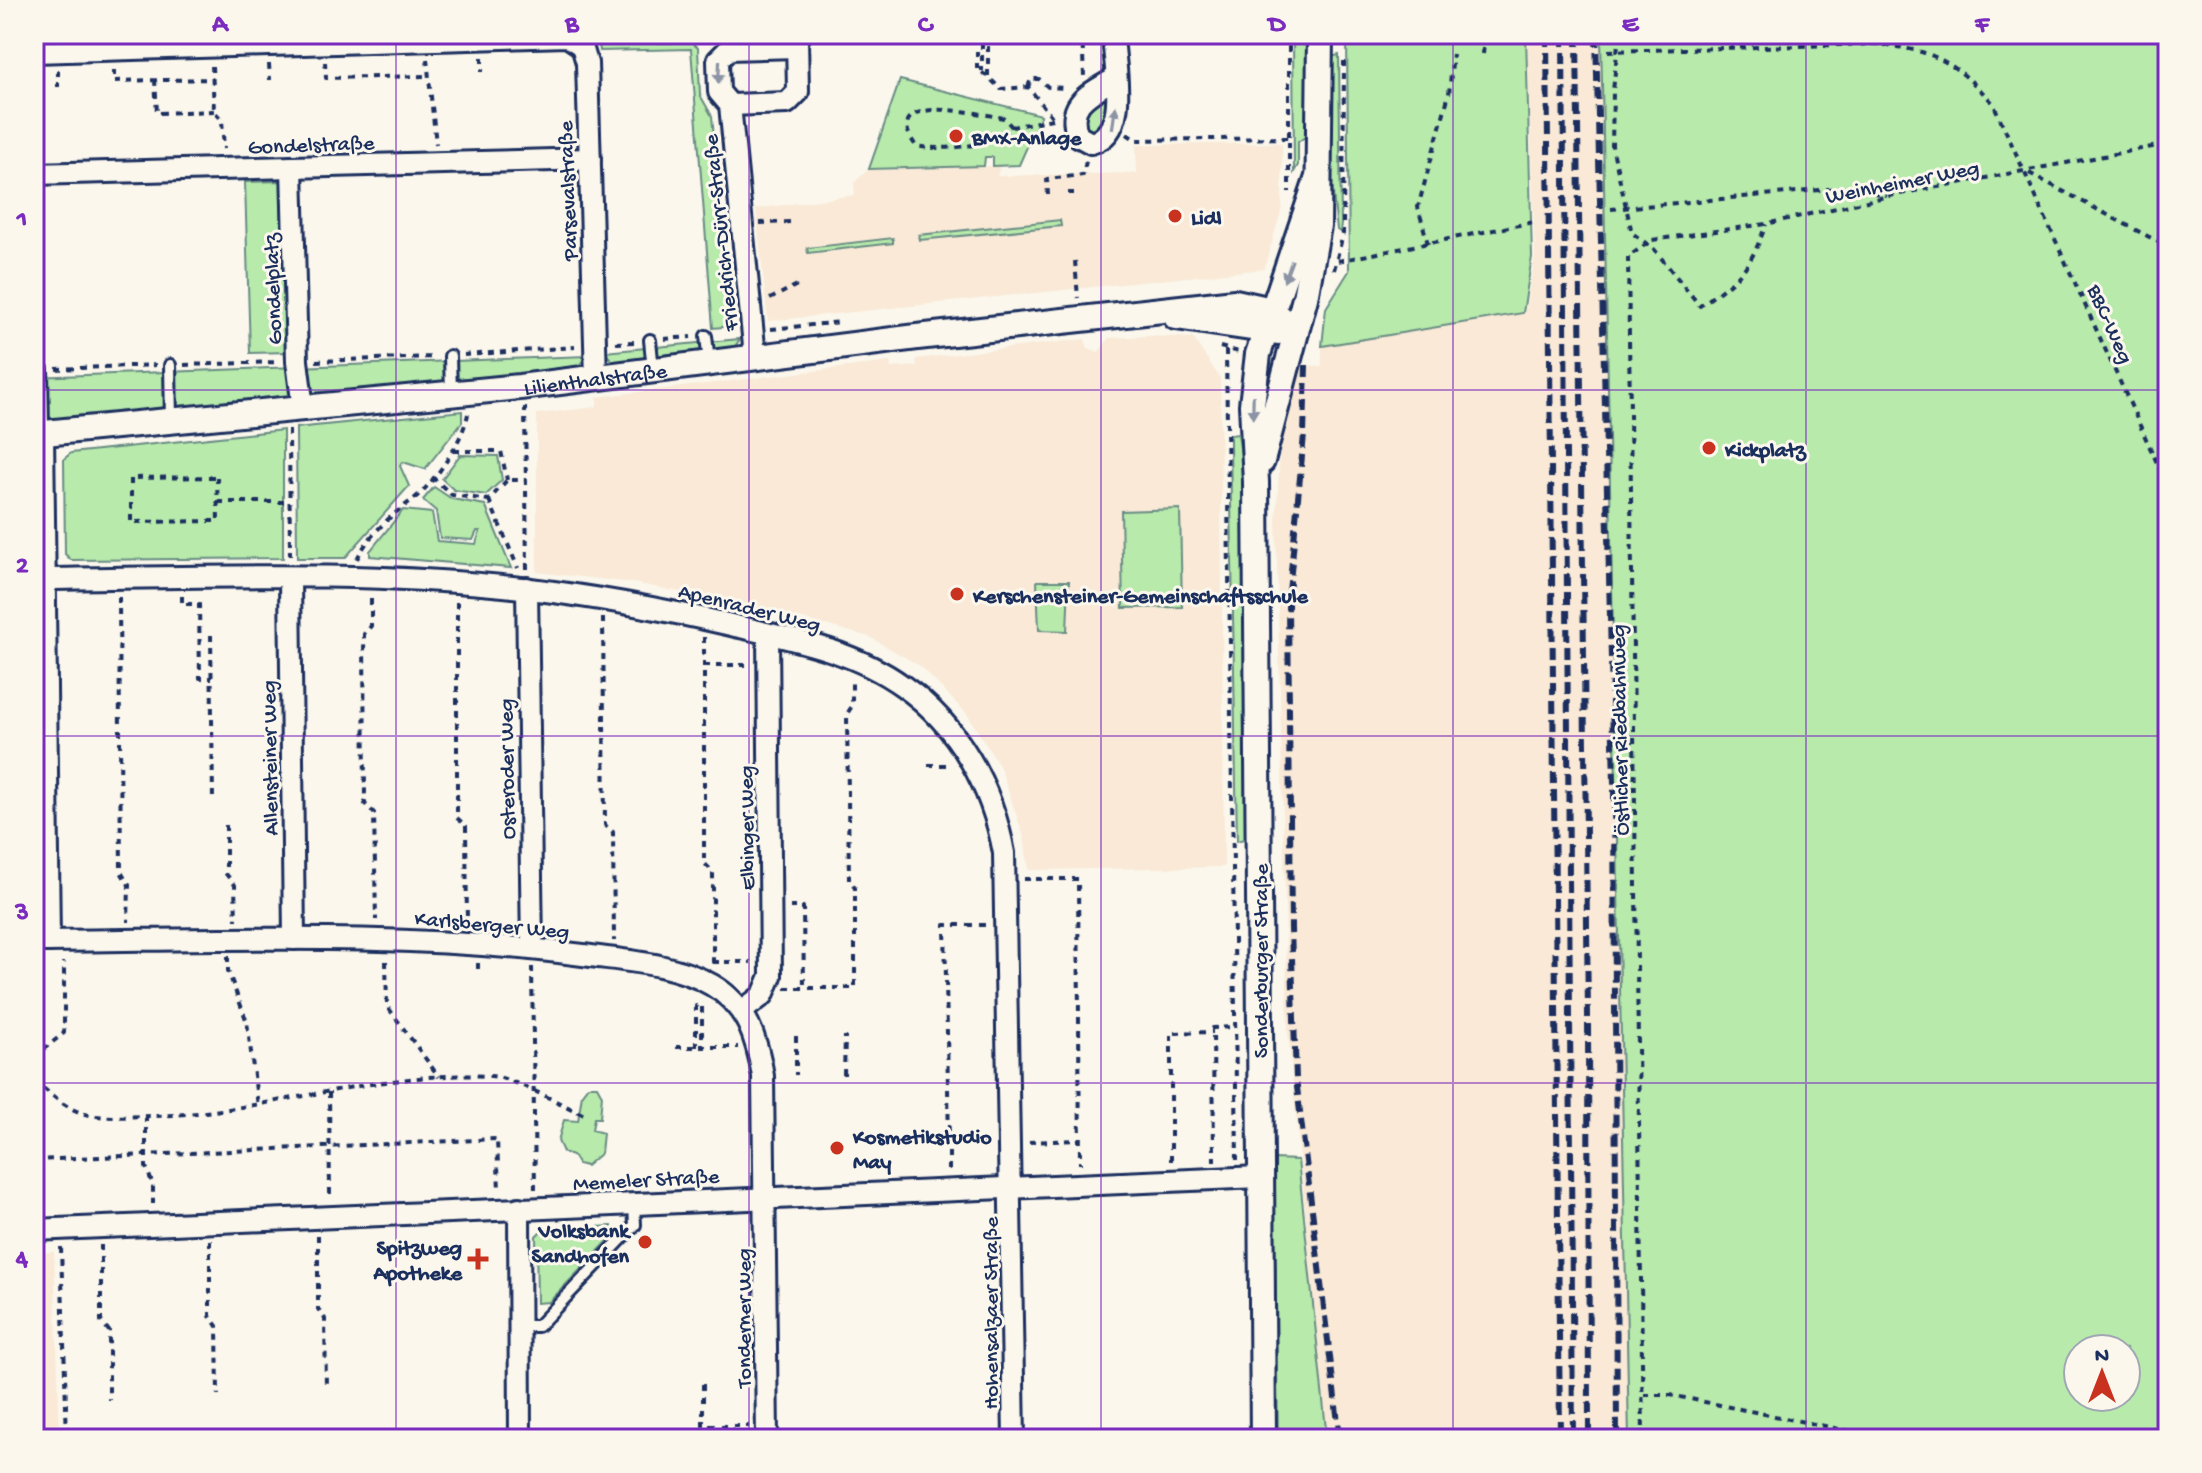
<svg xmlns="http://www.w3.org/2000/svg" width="2202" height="1473" viewBox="0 0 2202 1473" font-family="'Gochi Hand',sans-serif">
<rect width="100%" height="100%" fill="#fbf7ec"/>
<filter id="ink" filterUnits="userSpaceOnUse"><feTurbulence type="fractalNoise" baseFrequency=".0125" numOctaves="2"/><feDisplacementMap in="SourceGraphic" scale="16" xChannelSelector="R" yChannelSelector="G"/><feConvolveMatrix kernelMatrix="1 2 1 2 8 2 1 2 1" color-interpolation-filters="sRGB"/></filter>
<g filter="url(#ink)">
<g fill="#f9e9d6">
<polygon points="1527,34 1603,34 1629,1439 1327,1439 1288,1032 1276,524 1280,453 1297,365 1322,366 1322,346 1525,312 1535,257"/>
<polygon points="1282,143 1282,208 1264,269 768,321 756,209 855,195 854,183 868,170 1000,166 997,176 1137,173 1136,145"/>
<polygon points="1149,336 1193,338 1220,378 1224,867 1029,870 1024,837 1000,767 967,714 920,666 870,637 751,605 633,583 537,572 537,414 597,407 597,397 890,362 891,368 917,366 916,359 1085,339 1087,347 1098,353 1109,338"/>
<polygon points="54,1252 60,1439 34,1439 34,1253"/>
</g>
<g fill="#b7eaab" stroke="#698c84" stroke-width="2" fill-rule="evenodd">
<polygon points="1293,34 1308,34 1309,134 1298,142 1298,165 1294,172"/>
<polygon points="1347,34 1526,34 1532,257 1523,313 1322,346 1326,308 1349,271"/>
<path d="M1601,34H2168V1439H1629ZM2078,1349H2126V1397H2078Z"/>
<polygon points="691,42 698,48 700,95 712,116 732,326 713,328 691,49 600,51 599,44"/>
<polygon points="1339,55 1341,224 1340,232 1337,230 1331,175 1330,57"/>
<polygon points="900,80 1041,115 1019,165 993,166 993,157 985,157 984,166 869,169"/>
<polygon points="1110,87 1105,124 1098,132 1088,131 1081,124 1081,113"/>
<polygon points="283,181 289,352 250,353 245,182"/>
<polygon points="1060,220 1061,226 920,240 919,235"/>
<polygon points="893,238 893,243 808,253 807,248"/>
<polygon points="740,339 733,349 617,365 604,352"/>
<polygon points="586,356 575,371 34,423 34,377"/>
<polygon points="462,411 462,422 425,469 403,462 400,466 409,486 345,558 297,558 296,428"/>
<polygon points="283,430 283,558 71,560 65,554 64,459 71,453"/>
<polygon points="1238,434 1245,482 1247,838 1237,841 1230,445 1230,435"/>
<polygon points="460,455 498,456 502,480 486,495 454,490 442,479"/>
<polygon points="434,487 452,499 485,505 511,568 370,556 370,551 403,510 432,513 437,541 476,544 480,531 477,531 473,540 440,538 436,511 423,500"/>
<polygon points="1180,509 1182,607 1123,608 1121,511"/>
<polygon points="1037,581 1069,581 1067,631 1039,630"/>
<polygon points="588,1086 597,1086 602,1095 600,1118 594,1118 592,1130 603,1133 601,1153 586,1166 578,1164 574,1157 563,1152 558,1141 564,1120 578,1121 582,1094"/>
<polygon points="1274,1159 1298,1160 1327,1439 1278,1439"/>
<polygon points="612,1226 612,1237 549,1302 537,1303 536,1236 542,1230"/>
</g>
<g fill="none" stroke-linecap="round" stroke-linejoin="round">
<g stroke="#1b2f5e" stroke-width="16">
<g id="service">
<polyline points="706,336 709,362"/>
<polyline points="650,340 653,370"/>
<polyline points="450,356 451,393"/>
<polyline points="170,365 171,420"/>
<polyline points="42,369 43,431"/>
<polyline points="519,1326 538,1326 635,1225 634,1203"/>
</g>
</g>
<g stroke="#1b2f5e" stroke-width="26">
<g id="minor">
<path d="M1113,34C1114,67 1131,133 1091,143L1078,136C1065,104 1089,94 1114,79"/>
<polyline points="34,52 567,36 582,46 587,63 596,378"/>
<polyline points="730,105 787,103 798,92 797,37"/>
<polyline points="292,167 297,361 303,408"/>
<polyline points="34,174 590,159"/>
<polyline points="755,356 730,105 719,92 718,60 729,49 797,47"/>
<polyline points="43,433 49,941"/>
<polyline points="290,578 294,939"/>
<path d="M45,579C206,577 370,570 530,589C597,597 662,609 727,624C787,638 852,649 903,686C959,725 992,787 1004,853L1014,1439"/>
<polyline points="527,588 532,949"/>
<path d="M34,941C217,940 401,931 583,955C626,961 674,963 712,985C747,1005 757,1039 763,1076L767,1439"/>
<polyline points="742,1011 763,995 771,976 768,634"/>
<polyline points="519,1208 520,1439"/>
<polyline points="34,1230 1260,1177"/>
</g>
</g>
<g stroke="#1b2f5e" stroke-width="30">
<g id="tertiary">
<polyline points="1176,317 1278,332"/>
<path id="s1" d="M34,434L520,387L917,337L1235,302L1272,310L1296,332"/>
<polyline points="1262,461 1305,298 1318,226 1320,34"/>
<polyline points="1263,1439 1256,482 1252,405 1258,354 1318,177"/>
</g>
</g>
<g stroke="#1b2f5e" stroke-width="4" stroke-dasharray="6 6" stroke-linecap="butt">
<polyline points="988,34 988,77 1001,89 1028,87 1053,118"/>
<polyline points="1082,34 1084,76"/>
<polyline points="1289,34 1289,192"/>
<path d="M1619,34L1613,91L1612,146L1632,233L1654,249L1700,306C1739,277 1749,272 1766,224"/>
<polyline points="1133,39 1158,40 1164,34"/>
<polyline points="600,41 711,37"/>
<polyline points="982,43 982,71"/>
<polyline points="977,51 977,69 988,77"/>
<path d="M1608,51L1876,44C1936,51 1952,60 1993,103L2168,487"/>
<polyline points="1483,54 1485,34"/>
<polyline points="482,57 482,72"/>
<polyline points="427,59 436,144"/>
<polyline points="325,62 326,78 428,76"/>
<polyline points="269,64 270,80"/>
<polyline points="212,66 214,111 222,120 224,149"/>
<polyline points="58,70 58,87"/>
<polyline points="114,70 114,81 213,79"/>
<polyline points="155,80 157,113 214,111"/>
<polyline points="1028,87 1031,79 1039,79 1048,87 1066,88"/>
<path d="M1012,127L1004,118C982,114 876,91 916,146C937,151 1001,147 1012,127L1057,118"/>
<polyline points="1127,134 1136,140 1289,138"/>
<polyline points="2029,173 2168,247"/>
<polyline points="1068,193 1080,193"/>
<polyline points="1048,195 1047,179 1083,175 1086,161"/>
<polyline points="1611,209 1852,187 1887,196"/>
<polyline points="760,223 794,222"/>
<polyline points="1428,244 1418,207 1449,94 1453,54"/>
<polyline points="1075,261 1078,298"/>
<polyline points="1338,261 1534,222"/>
<polyline points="1334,270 1343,234 1344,60"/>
<polyline points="770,299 801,283"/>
<polyline points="771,329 842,322"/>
<polyline points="664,339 691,337"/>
<polyline points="616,343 635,342"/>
<polyline points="1220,347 1239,352"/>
<polyline points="1226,350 1237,1161"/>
<polyline points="464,355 575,347"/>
<polyline points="316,361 435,357"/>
<polyline points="184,365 279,362"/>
<polyline points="56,369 156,365"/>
<polyline points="525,407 527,570"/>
<polyline points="289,430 290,557"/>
<polyline points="454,451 501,451 507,480"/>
<polygon points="217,477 218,521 131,522 131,478"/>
<polyline points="432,477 452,495 489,500 507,480 526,480"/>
<polyline points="489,500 518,568"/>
<polyline points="218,502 289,502"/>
<path d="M357,559C368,536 391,515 411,501C434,485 463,440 468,414"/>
<polyline points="182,596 182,604 199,604 200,678 212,678"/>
<polyline points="119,597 121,872 129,885 128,922"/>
<polyline points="371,599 371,626 364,634 365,804 374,813 376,920"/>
<polyline points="457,602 457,818 466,826 467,925"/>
<polyline points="603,618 605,825 613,832 614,941"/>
<polyline points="211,635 213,800"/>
<polyline points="704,637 704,863 713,872 713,965"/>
<polyline points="704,665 749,665"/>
<polyline points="928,765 951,765"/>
<polyline points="226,825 226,874 235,885 236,920"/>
<polyline points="1024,879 1078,879 1080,1164"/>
<polyline points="790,907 803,907 804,988"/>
<polyline points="228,956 228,971 247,1022 258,1106"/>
<polyline points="386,961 387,1006 439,1077"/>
<polyline points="713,962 751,962"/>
<polyline points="478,963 478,972"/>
<polyline points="532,967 535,1190"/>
<polyline points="785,988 855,988 855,888 849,880 847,714 852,706 852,681"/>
<polyline points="796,1036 796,1075"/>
<polyline points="676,1047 738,1047"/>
<polyline points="696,1047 696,1006 702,1006 702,1047"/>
<polyline points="34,1057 64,1033 64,962"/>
<polyline points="844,1075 845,1036"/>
<path d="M34,1081C50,1093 66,1109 85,1114C105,1119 132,1116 152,1116C267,1113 377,1070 491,1076C511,1077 566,1107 587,1116"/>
<polyline points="329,1092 330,1198"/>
<polyline points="146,1116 146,1167 153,1185 153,1204"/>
<polyline points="1029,1142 1080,1140"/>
<polyline points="949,1143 945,925 985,925"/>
<polyline points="34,1160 497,1139 499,1191"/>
<polyline points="1171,1161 1171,1033 1213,1032"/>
<polyline points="1214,1162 1213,1028 1233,1027"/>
<polyline points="949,1170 949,1143 988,1142"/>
<polyline points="318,1235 318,1309 325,1319 326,1388"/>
<polyline points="210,1240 210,1316 217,1326 218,1395"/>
<polyline points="101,1245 101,1321 109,1331 109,1400"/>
<polyline points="61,1247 67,1439"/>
<polyline points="703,1384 703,1426 749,1426"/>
<polyline points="1644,1395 1670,1395 1889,1439"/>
<polyline points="703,1439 703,1426"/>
<polyline points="1643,1439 1628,257 1652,240 1766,224 1889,196 2168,144"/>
</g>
<use href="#service" stroke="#fbf7ec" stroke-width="10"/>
<use href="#minor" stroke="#fbf7ec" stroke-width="20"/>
<use href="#tertiary" stroke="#fbf7ec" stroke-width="24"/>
<g stroke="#1b2f5e" stroke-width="6" stroke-dasharray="12 6" stroke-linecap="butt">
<polyline points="1547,34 1560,1439"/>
<polyline points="1563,34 1573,1439"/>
<polyline points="1577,34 1588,1015 1589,1439"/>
<polyline points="1596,34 1614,784 1617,1439"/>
<polyline points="1306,365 1304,435 1288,603 1291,928 1296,1079 1340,1439"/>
</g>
</g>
<defs><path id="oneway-solid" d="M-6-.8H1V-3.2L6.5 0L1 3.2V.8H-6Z" transform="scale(2)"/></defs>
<g fill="#8b93a5">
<use href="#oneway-solid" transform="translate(719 72) rotate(93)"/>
<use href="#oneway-solid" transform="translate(1114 117) rotate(-82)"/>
<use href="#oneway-solid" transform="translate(1288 271) rotate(111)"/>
<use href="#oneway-solid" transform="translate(1253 407) rotate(91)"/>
</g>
</g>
<path fill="none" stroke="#7b2cbf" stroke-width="2" stroke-opacity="0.55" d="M396,34V1439M749,34V1439M1101,34V1439M1453,34V1439M1806,34V1439M34,390H2168M34,736H2168M34,1083H2168"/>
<g fill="#c8321e" stroke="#fbf7ec" stroke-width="3">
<circle cx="956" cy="136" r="8"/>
<circle cx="1175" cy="216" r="8"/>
<circle cx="1709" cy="448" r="8"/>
<circle cx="957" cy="594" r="8"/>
<circle cx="837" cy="1148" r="8"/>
<circle cx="645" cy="1242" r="8"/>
<path d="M474 1247h8v8h8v8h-8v8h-8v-8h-8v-8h8z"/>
</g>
<g text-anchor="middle" stroke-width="6" stroke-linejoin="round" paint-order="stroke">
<g font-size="22" font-weight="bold" fill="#1b2f5e" stroke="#fbf7ec" text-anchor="start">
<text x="972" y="144">BMX-Anlage</text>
<text x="1191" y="224">Lidl</text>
<text x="1725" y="456">Kickplatz</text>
<text x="973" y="602">Kerschensteiner-Gemeinschaftsschule</text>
<text x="853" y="1143">Kosmetikstudio<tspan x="853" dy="25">May</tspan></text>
<text x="629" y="1237" text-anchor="end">Volksbank<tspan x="629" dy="25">Sandhofen</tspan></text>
<text x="462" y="1254" text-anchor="end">Spitzweg<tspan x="462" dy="25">Apotheke</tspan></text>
</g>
<g font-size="22" fill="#1b2f5e" stroke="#fbf7ec">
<text transform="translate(311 143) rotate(-2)" y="8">Gondelstraße</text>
<text transform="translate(1902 180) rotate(-11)" y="8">Weinheimer Weg</text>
<text transform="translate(566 191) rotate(-92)" y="8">Parsevalstraße</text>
<text transform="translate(719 233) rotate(-96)" y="8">Friedrich-Dürr-Straße</text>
<text transform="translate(271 289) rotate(-92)" y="8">Gondelplatz</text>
<text transform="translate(2112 323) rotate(66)" y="8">BBC-Weg</text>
<text dy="8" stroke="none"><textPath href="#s1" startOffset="564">Lilienthalstraße</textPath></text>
<text transform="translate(750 606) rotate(14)" y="8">Apenrader Weg</text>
<text transform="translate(1618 730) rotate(-91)" y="8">Östlicher Riedbahnweg</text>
<text transform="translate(268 758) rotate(-91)" y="8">Allensteiner Weg</text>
<text transform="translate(505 769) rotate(-91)" y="8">Osteroder Weg</text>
<text transform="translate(745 828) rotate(-91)" y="8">Elbinger Weg</text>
<text transform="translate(492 923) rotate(5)" y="8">Karlsberger Weg</text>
<text transform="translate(1259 961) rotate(-90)" y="8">Sonderburger Straße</text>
<text transform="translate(646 1178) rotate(-3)" y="8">Memeler Straße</text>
<text transform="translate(989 1313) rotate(-90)" y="8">Hohensalzaer Straße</text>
<text transform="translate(742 1318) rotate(-90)" y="8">Tonderner Weg</text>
</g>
</g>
<rect width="2202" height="1473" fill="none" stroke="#fbf7ec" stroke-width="88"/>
<g transform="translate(2102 1373)"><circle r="38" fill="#fbf7ec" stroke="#a1a7b3" stroke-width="2"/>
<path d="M0-6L14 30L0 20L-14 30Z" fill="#c8321e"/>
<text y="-12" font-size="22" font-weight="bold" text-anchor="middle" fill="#1b2f5e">N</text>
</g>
<rect x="44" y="44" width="2114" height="1385" fill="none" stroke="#7b2cbf" stroke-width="3"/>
<g font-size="26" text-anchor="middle" font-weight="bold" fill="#7b2cbf">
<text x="220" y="31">A</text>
<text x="572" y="31">B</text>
<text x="925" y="31">C</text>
<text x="1277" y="31">D</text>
<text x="1630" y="31">E</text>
<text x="1982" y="31">F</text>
<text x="22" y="226">1</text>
<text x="22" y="572">2</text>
<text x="22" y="919">3</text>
<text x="22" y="1265">4</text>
</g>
</svg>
